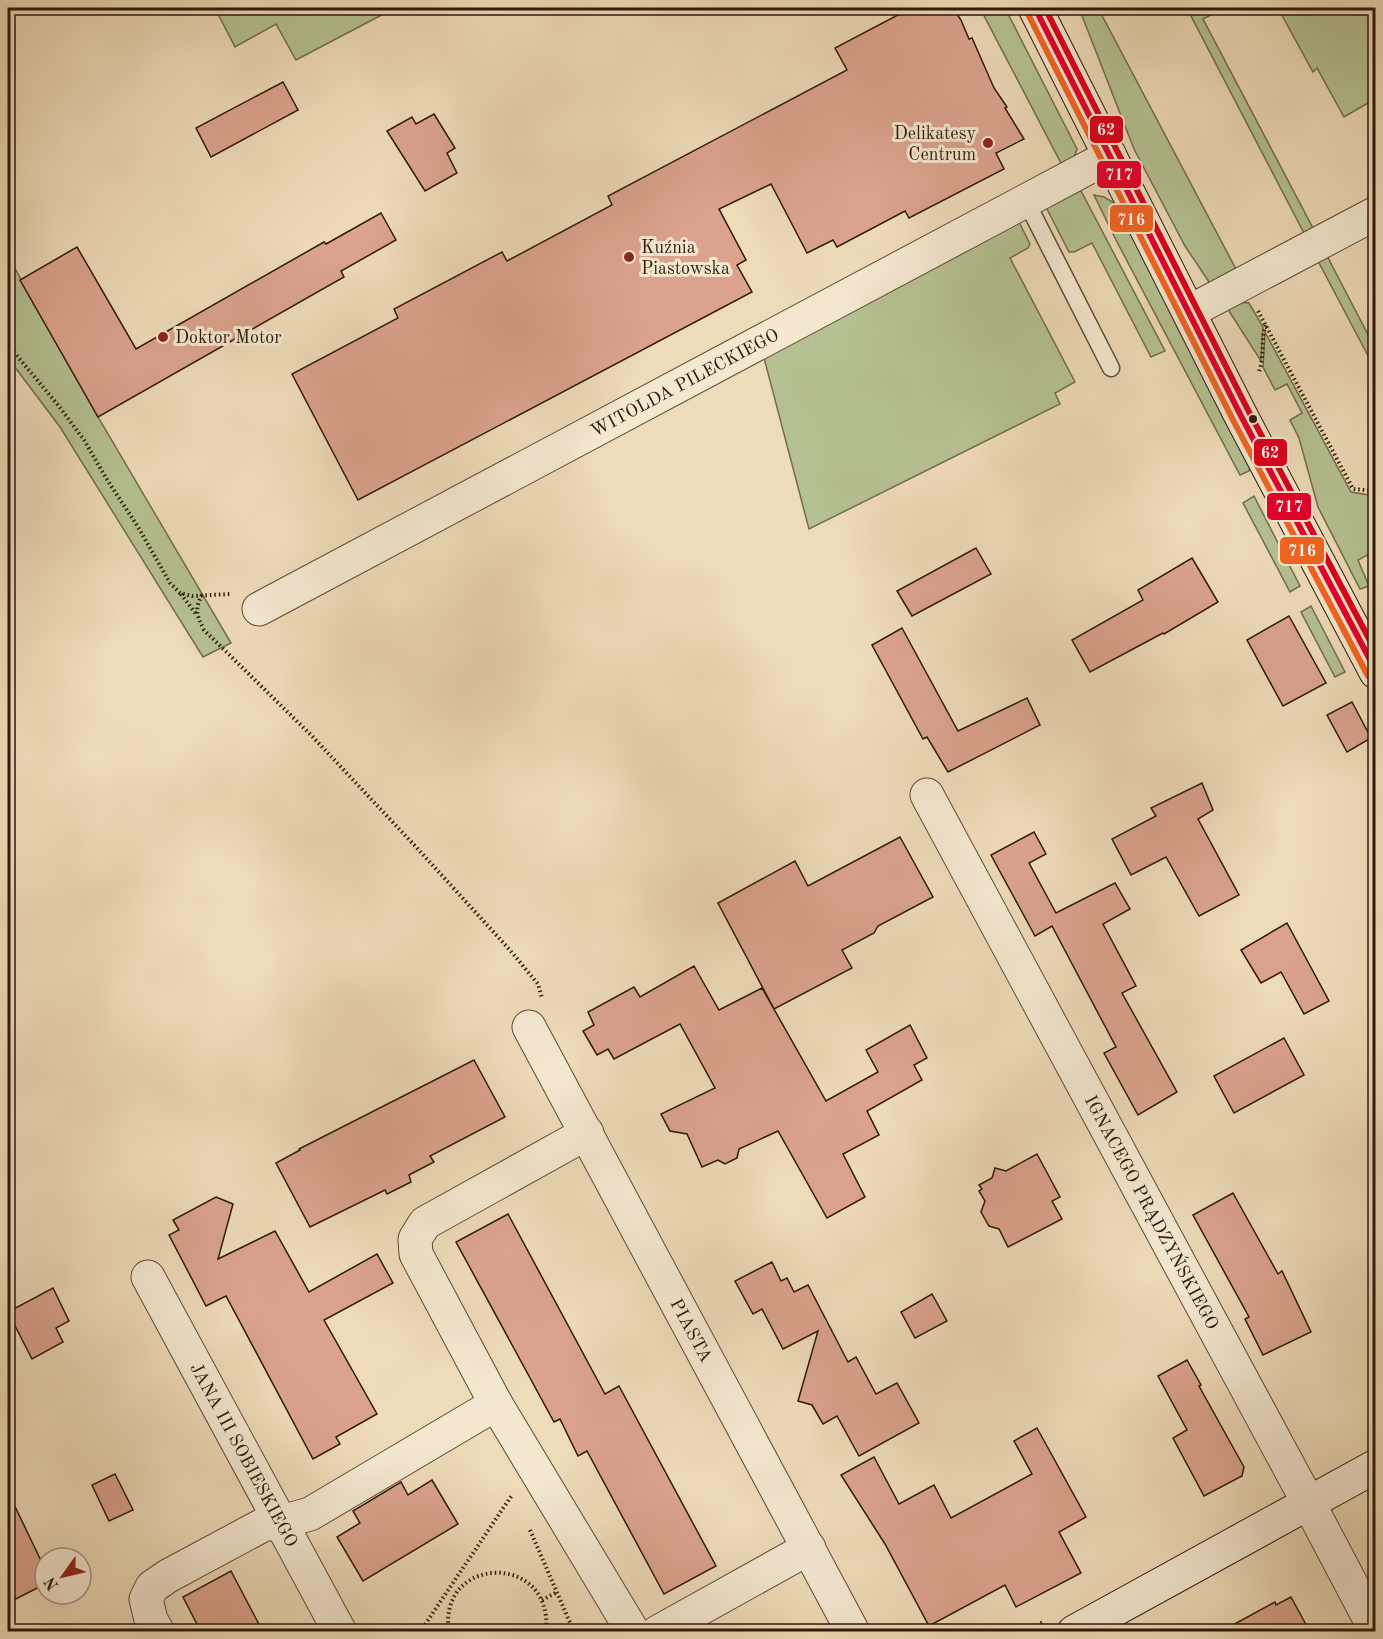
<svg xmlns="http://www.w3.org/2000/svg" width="1383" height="1639" viewBox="0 0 1383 1639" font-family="'Old Standard TT',serif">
<rect width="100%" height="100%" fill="#eedbb8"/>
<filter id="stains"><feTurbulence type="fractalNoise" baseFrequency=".00333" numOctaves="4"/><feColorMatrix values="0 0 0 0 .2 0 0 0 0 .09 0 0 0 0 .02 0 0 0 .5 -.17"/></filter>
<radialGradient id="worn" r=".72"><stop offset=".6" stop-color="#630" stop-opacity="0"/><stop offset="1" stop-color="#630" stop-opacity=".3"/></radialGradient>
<g fill="#b5c191" stroke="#716d4d" stroke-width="1.5">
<polygon points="215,8 233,8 238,15 281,8 392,8 393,9 296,60 276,24 235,47"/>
<polygon points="980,8 1005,8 1077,149 1074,157 1063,167"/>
<polygon points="1079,8 1098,8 1237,271 1211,285 1185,246 1134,149"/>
<polygon points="1206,8 1224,8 1203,19 1314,230 1305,235 1191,16"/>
<polygon points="1278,8 1375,8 1375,99 1344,117 1317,68 1313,72"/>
<polygon points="1079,187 1165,351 1151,357 1092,243 1074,252 1069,252 1047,209 1049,204"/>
<polygon points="1094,195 1104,197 1116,204 1250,466 1249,471 1240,475 1116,240"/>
<polygon points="1018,220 1030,244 1028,248 1010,258 1075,382 1055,393 1060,404 809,529 764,358"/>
<polygon points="1326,254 1375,348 1375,369 1317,259"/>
<polygon points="8,256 98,417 231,643 203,657 60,427 8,358"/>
<polygon points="1237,302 1249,303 1263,327 1261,361 1227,308"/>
<polygon points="1265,332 1351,492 1375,496 1375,551 1358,560 1369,586 1360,589 1318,507 1299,438 1290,420 1302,413 1287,384 1275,390 1263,367"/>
<polygon points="1254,496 1300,586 1290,592 1243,503"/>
<polygon points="1311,606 1345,672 1335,677 1301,612"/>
</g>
<g fill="#dba38d" stroke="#2d1909" stroke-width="1.5">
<polygon points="911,8 953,8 961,20 969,39 972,38 994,88 1007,107 1005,108 1024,139 996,153 1004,169 909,218 905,211 837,247 833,240 807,253 771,184 719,209 746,260 737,265 752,292 358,500 292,374 398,318 394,309 502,252 507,261 612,205 608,196 847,70 835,48"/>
<polygon points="283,82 298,110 211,157 196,128"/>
<polygon points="434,114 455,148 447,153 457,173 425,191 387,131 412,117 416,124"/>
<polygon points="381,213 396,240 341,271 344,277 98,417 20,280 77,247 136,349 324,242 326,244"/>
<polygon points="976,548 991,574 912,616 897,591"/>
<polygon points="1192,558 1218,602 1164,634 1163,633 1090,672 1072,640 1143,600 1138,590"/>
<polygon points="1289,616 1326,683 1283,706 1247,640"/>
<polygon points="902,628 958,731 1027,698 1040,725 948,772 927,737 923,739 872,645"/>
<polygon points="1352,702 1371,738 1347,752 1327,715"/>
<polygon points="1202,783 1213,810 1198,819 1239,895 1199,916 1166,857 1131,875 1112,839 1156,816 1151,808"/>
<polygon points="1034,832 1046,854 1029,863 1056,913 1115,883 1130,909 1103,924 1136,986 1122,993 1177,1092 1138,1115 1104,1053 1116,1047 1052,926 1035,936 991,855"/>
<polygon points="900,837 933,897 878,926 874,933 842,950 852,968 774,1009 718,903 795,861 808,886"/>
<polygon points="1287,923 1329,1001 1304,1014 1281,972 1261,983 1241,950"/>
<polygon points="694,966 719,1010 762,988 826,1101 878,1072 866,1050 910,1025 927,1058 914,1065 922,1080 867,1111 879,1135 843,1154 865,1197 827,1218 778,1131 739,1149 737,1158 725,1164 718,1160 702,1167 687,1134 670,1131 661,1114 715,1088 680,1024 614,1059 608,1049 597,1055 583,1031 594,1025 588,1012 634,987 640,997"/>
<polygon points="1284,1038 1304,1075 1234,1113 1214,1076"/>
<polygon points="474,1060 505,1117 430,1156 434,1162 409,1175 411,1182 387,1194 385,1190 310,1227 276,1163 300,1150 299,1149"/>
<polygon points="1037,1154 1060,1197 1052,1201 1062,1219 1008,1247 999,1229 989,1226 981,1212 985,1201 979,1191 982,1189 979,1185 992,1178 995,1168 1006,1171"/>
<polygon points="1233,1193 1278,1274 1282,1271 1311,1332 1263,1355 1245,1319 1249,1317 1193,1215"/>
<polygon points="216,1197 233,1204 218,1259 275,1231 309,1292 377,1254 393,1283 324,1320 377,1414 336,1437 340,1444 313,1459 226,1296 206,1306 169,1235 179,1230 173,1220"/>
<polygon points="508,1214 605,1394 619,1386 716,1566 664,1594 587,1451 578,1456 560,1419 554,1422 456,1242"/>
<polygon points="772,1262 781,1281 787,1278 794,1292 808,1285 848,1362 856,1357 876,1394 897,1383 919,1423 859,1456 837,1416 823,1424 812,1405 798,1401 818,1331 783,1349 762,1309 753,1314 735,1281"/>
<polygon points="53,1288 69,1321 56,1328 63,1342 32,1359 8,1312"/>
<polygon points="932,1294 947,1321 915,1338 901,1312"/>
<polygon points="1187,1360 1201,1385 1199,1386 1244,1467 1242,1476 1204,1496 1173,1438 1187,1430 1158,1376"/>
<polygon points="1037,1428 1086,1517 1059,1532 1081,1573 1016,1607 1005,1585 929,1626 885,1544 841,1475 874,1457 899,1504 934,1485 951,1518 1032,1474 1014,1441"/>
<polygon points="115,1474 133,1510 109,1521 92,1485"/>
<polygon points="432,1480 458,1524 363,1581 337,1537 360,1523 353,1511 401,1482 408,1495"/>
<polygon points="8,1492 45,1569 45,1584 8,1603"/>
<polygon points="231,1571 263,1632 201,1632 183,1597"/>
<polygon points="1291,1597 1310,1632 1220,1632 1275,1602 1276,1605"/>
</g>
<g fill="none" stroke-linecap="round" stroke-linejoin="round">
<g stroke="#5d4a35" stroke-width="19">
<polyline id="lane" points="1026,201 1111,368"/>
</g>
<g stroke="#5d4a35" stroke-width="35">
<g id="street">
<polyline points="1189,312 1376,213"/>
<path id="s1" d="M259,609L1110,156"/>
<path id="s2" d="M927,795L1308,1502L1376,1631"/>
<path id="s3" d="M529,1027L853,1632"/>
<polyline points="587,1133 425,1223 415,1239 416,1254 496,1404 633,1632"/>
<path id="s4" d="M148,1277L340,1632"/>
<polyline points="158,1632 151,1620 146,1599 152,1587 168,1576 263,1525 281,1522 310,1514 496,1404"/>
<polyline points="658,1632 809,1548"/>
</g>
</g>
<g stroke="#2d1909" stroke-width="35">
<g id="secondary">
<polyline points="1035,8 1240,414 1376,672"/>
<polyline points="1074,1632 1376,1466"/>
</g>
</g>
<g stroke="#2d1909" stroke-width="4" stroke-dasharray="1.5 3" stroke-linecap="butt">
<polyline points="1258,311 1353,489 1376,491"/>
<polyline points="8,345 58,405 84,440 106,478 138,527 170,583 180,593 192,596 231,594"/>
<path d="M1259,371C1265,356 1260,339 1266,325"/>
<polyline points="181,594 196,614"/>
<path d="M202,595C194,609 197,616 204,630L311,735L416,847L509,949L538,984L542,998"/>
<polyline points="530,1530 574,1632"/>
<polyline points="542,1600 557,1592"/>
<polyline points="420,1632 512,1495"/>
<path d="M449,1632C437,1555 554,1551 546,1632"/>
<polyline points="1025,1632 1043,1622"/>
</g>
<use href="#lane" stroke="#f4e8d1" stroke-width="16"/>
<use href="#street" stroke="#f4e8d1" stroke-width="33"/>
<use href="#secondary" stroke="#f4e8d1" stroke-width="33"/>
<g stroke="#f4e8d1" stroke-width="10">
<polyline id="bus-1" points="1035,8 1240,414 1376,671"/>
</g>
<g stroke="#f4e8d1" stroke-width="10">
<polyline id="bus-2" points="1027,12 1232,418 1368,676"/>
</g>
<g stroke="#f4e8d1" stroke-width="10">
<polyline id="bus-3" points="1045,8 1248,410 1376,652"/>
</g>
<use href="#bus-1" stroke="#e4002b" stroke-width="6"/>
<use href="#bus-2" stroke="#f26522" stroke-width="6"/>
<use href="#bus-3" stroke="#db011c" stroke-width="6"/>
</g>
<g fill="#8f2418" stroke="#f4e8d1" stroke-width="2">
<circle cx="988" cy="143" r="6"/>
<circle cx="629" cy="257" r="6"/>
<circle cx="163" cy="337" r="6"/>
</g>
<circle fill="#2d1909" stroke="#f4e8d1" stroke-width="2" cx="1253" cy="419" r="5"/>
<g text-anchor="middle" stroke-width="6" stroke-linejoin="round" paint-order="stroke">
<g font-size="18" fill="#2d1909" stroke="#f4e8d1" text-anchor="start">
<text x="976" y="139" text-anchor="end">Delikatesy<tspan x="976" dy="21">Centrum</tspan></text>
<text x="641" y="253">Kuźnia<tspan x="641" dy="21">Piastowska</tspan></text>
<text x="175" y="343">Doktor Motor</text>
</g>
<g font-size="18" fill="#2d1909" stroke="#f4e8d1">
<text dy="6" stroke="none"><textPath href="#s1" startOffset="482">WITOLDA PILECKIEGO</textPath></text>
<text dy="6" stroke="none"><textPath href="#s2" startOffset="474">IGNACEGO PRĄDZYŃSKIEGO</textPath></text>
<text dy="6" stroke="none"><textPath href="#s3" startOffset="344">PIASTA</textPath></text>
<text dy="6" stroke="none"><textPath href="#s4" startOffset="202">JANA III SOBIESKIEGO</textPath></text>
</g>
</g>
<g stroke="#f4e8d1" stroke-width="2">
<rect x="1089" y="115" width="35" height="29" rx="6" fill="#db011c"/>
<rect x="1096" y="160" width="46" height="29" rx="6" fill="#e4002b"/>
<rect x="1109" y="204" width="45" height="29" rx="6" fill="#f26522"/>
<rect x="1253" y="438" width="35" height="29" rx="6" fill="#db011c"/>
<rect x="1266" y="492" width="46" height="29" rx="6" fill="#e4002b"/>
<rect x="1279" y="536" width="46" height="29" rx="6" fill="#f26522"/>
</g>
<g font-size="16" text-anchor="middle" font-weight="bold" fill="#fff">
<text x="1106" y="135">62</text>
<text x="1119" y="180">717</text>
<text x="1131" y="225">716</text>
<text x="1270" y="458">62</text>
<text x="1289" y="512">717</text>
<text x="1302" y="556">716</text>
</g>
<rect width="1383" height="1639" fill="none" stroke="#eedbb8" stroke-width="30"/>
<rect x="9" y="9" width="1365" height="1621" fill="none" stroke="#2d1909" stroke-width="3"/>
<rect x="15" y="15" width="1353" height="1609" fill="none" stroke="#2d1909" stroke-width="1.5"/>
<g transform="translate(63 1576) rotate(236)"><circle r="28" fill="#f4e8d1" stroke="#a49581" stroke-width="1.5"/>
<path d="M0-4.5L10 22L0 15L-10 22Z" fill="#8f2418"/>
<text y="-9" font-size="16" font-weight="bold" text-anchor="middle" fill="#2d1909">N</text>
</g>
<rect width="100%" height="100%" filter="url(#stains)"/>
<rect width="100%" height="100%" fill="url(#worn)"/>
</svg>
